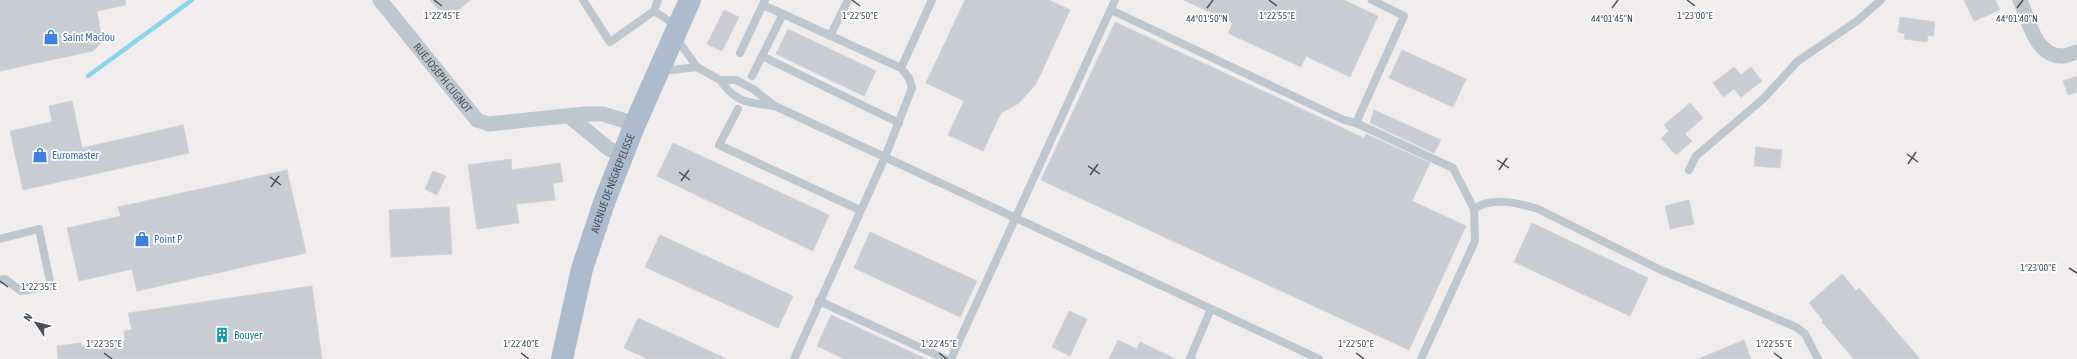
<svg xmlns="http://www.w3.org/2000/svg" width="2077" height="359" viewBox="0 0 2077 359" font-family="'Asap Condensed',sans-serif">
<rect width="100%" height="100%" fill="#f0edec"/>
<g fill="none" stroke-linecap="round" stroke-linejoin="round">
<polyline stroke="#86d5ec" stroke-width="4.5" points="88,76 192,0"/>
</g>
<g fill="#c9ccd2" stroke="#d0d3d9">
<polygon points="0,0 125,0 126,5 97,11 102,42 93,51 0,71"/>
<polygon points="430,0 470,0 447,20"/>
<polygon points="965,0 1049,0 1070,10 1036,84 1019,103 1001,113 983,151 948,135 964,101 926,83"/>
<polygon points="1184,0 1344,0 1378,16 1350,77 1306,56 1301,67 1228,33 1233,23"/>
<polygon points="1964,0 1995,0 2000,10 1974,21"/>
<polygon points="724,10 739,17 722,51 707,44"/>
<polygon points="1900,17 1935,22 1933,36 1928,35 1927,42 1904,39 1905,34 1898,32"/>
<polygon points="1115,22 1364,138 1366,134 1430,163 1412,201 1466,226 1409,350 1041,180"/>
<polygon points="788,29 876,71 864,96 776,54"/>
<polygon points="1402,50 1466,79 1453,107 1389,78"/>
<polygon points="1734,67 1741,75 1751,67 1762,81 1741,97 1734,89 1723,97 1713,83"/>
<polygon points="2077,76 2077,92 2068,95 2063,81"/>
<polygon points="72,101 82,148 183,125 189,153 23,190 10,131 52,122 49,106"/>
<polygon points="1690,103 1703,118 1685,134 1692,141 1676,155 1661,138 1669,131 1664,125"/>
<polygon points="1374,110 1441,140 1434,153 1370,123"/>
<polygon points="673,143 829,215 813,251 657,176"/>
<polygon points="1756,147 1782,150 1780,168 1754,166"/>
<polygon points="511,159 512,170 560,163 563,182 553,183 555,200 516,204 519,223 477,229 468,165"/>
<polygon points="287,170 306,253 137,291 132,269 79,281 67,228 121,216 118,207"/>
<polygon points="433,171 446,176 437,195 425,189"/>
<polygon points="1689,200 1694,224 1670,229 1665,206"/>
<polygon points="449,207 452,254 391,257 389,210"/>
<polygon points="1532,223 1648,278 1630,316 1514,262"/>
<polygon points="870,232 977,281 960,317 854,268"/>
<polygon points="660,235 793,296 778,328 645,267"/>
<polygon points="1842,274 1856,291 1859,288 1920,359 1854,359 1822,322 1823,320 1809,303"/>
<polygon points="312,286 322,359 58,359 57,346 81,343 82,346 125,340 124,331 132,330 128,313"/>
<polygon points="1069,311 1087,319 1070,356 1052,347"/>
<polygon points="831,315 926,359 845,359 817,346"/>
<polygon points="638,318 727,359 648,359 624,348"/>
<polygon points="1118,340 1137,349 1140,342 1176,359 1109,359"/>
<polygon points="1744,340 1751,359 1698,359"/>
</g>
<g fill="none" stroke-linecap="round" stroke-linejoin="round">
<g stroke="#bdc7cf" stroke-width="8">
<polyline points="583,0 610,42 654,11 658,0"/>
<polyline points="763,5 783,14"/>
<polyline points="1111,10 1344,120 1356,123 1453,168 1474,209 1475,241 1421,359"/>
<polyline points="654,11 677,26"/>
<polyline points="830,36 848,0"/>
<polyline points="677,39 697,67 720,80 736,80 753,89 775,106 1319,359"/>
<polyline points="740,53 765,0"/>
<polyline points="762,56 783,14 901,68 909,78 912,88 885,157 794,359"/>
<polyline points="901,68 932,0"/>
<polyline points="662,71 697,67"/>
<polyline points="752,76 762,56 899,123"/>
<path d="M720,80C736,103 747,102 774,106"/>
<polyline points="738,109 719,145 860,210"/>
<polyline points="1356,123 1404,16 1372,0"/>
<polyline points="1689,170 1696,156 1763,99 1798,61 1857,21 1881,0"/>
<path d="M1474,209C1491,196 1518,203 1538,209L1661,270L1796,327L1805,334L1818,359"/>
<polyline points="0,239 39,229 51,286 21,291 5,279 0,280"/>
<polyline points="819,301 945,359"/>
<polyline points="951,359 1115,0"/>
<polyline points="1192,359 1190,358 1211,309"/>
</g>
<g stroke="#bdc7cf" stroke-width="15">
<path id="s1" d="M380,0L477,120L489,124L584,114H603L635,124"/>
<path d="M2020,0C2028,19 2035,56 2062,56C2067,56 2072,53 2077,52"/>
<polyline points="570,117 609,149 622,155"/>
</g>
<path stroke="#acbccc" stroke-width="22" id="s2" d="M562,359L582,269L605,200L635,124L690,0"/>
</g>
<path fill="none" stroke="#45505a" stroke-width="1.5" d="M434,0L442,6M852,0L860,6M1269,0L1277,6M1687,0L1695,6M1207,8L1213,0M1612,8L1618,0M2017,8L2023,0M1907,154L1918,162M1497,160L1509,168M1908,164L1916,152M1088,166L1100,174M1499,170L1507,158M679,172L690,180M1090,175L1098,164M270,177L281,185M681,181L689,170M271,187L279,176M2069,268L2077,273M0,281L8,287M104,353L112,359M521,353L529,359M939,353L947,359M1356,353L1364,359M1774,353L1782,359"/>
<defs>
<g id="shop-bare" transform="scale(1.2)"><path d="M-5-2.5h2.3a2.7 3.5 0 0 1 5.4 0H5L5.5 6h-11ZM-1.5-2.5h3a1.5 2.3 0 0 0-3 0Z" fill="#3f7fe0" stroke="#fff" stroke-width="2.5" paint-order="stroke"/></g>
<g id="building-bare" transform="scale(1.2)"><path d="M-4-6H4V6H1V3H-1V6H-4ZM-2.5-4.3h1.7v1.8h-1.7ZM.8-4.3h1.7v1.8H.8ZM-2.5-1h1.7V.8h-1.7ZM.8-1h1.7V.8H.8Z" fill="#0f9aa8" stroke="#fff" stroke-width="2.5" paint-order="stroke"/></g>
</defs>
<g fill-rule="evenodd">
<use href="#shop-bare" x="51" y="37"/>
<use href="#shop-bare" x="40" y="155"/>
<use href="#shop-bare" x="142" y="239"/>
<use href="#building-bare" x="222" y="335"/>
</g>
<g text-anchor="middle" stroke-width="3.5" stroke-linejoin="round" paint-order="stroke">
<g font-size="11" fill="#366cbe" stroke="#fff" text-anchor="start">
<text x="63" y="41">Saint Maclou</text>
<text x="52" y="159">Euromaster</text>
<text x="154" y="243">Point P</text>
</g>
<g font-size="11" fill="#45505a" stroke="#fff">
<text dy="4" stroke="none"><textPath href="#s1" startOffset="100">RUE JOSEPH CUGNOT</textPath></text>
<text dy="4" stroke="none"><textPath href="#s2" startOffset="183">AVENUE DE NÈGREPELISSE</textPath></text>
</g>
<g font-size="11" fill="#0d838f" stroke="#fff" text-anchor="start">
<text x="234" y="339">Bouyer</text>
</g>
</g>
<g font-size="10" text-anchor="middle" fill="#45505a" stroke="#fff" stroke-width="3.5" stroke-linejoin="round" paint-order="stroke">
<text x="442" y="19">1°22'45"E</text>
<text x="860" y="19">1°22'50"E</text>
<text x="1277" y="19">1°22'55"E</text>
<text x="1695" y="19">1°23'00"E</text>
<text x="1207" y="22">44°01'50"N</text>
<text x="1612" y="22">44°01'45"N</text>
<text x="2017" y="22">44°01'40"N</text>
<text x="2038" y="271">1°23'00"E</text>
<text x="39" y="290">1°22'35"E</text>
<text x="104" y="347">1°22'35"E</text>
<text x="521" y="347">1°22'40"E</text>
<text x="939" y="347">1°22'45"E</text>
<text x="1356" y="347">1°22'50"E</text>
<text x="1774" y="347">1°22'55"E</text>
</g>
<g transform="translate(36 323) rotate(305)" stroke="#ffffff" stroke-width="3" paint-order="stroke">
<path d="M0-3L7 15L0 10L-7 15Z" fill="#45505a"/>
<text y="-6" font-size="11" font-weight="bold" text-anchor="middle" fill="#45505a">N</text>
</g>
</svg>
